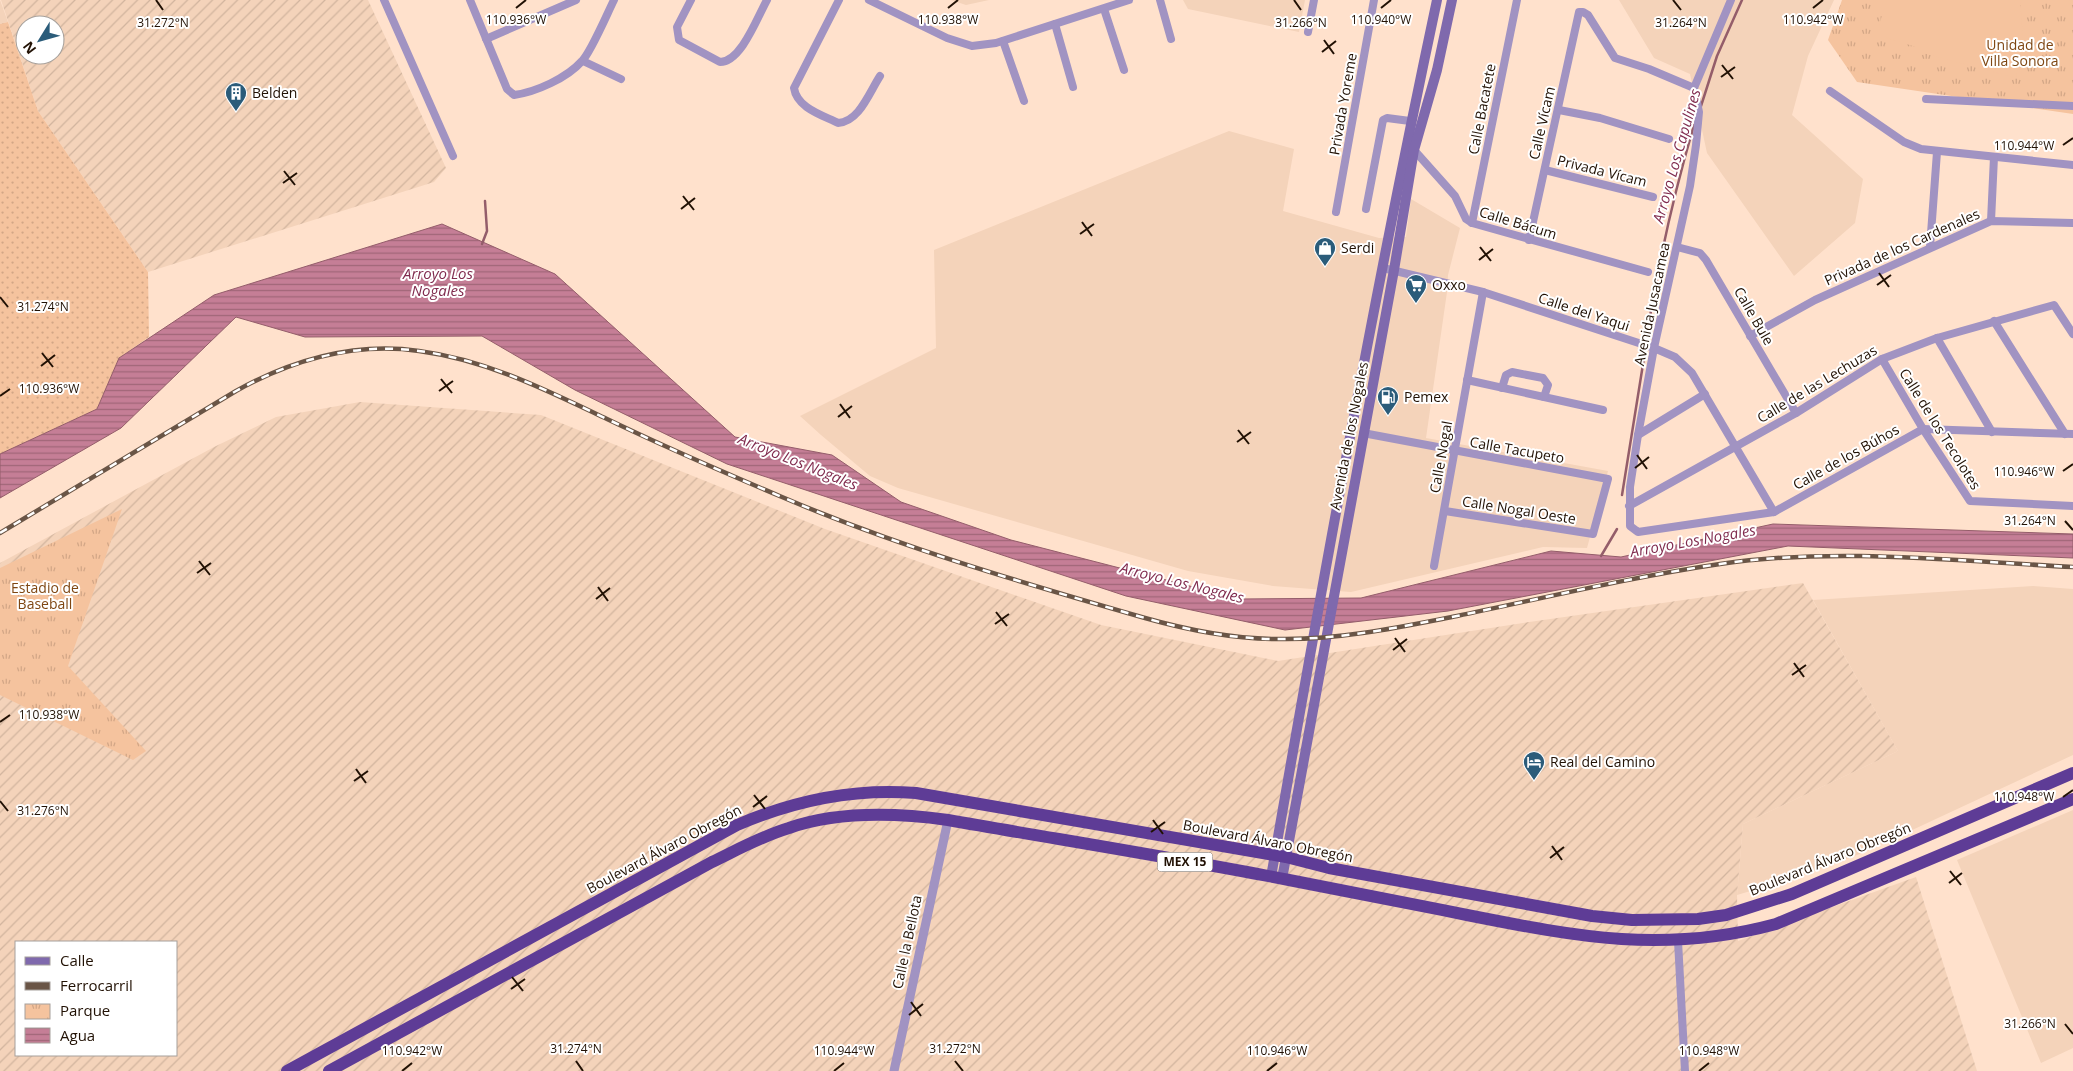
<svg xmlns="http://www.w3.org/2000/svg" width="2073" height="1071" viewBox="0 0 2073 1071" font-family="'Open Sans',sans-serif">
<defs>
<pattern id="industrial-furrows" width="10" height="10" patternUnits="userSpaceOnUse" patternTransform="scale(1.25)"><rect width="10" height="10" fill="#f4d3ba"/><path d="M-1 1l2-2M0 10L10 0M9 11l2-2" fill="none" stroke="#d1b49e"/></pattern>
<pattern id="grass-dots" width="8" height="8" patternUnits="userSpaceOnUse" patternTransform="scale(1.25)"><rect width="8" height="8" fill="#f5c39e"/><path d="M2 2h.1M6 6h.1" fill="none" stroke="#d2a686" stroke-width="1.8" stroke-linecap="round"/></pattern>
<pattern id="park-tufts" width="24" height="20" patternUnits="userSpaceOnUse" patternTransform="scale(1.25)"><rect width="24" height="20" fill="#f5c39e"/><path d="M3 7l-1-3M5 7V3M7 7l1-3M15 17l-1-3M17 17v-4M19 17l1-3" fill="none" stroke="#d2a686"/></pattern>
<pattern id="water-rules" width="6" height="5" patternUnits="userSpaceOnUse" patternTransform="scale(1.25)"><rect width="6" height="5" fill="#c57e96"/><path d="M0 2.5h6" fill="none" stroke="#a06678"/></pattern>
</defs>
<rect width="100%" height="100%" fill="#ffe1cc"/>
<g fill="#f4d3ba">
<polygon points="0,0 8,22 0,24"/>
<polygon points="951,0 989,0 966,5"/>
<polygon points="1183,0 1305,0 1299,32 1188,9"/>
<polygon points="1619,0 1834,0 1808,56 1792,115 1863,179 1855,223 1794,276 1707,153 1690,74 1654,58"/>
<polygon points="1229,131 1294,149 1283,211 1379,238 1406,237 1411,199 1460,228 1448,275 1447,292 1426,438 1608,471 1587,548 1543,547 1351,592 1273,586 1188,571 898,488 870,476 821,435 800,416 936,348 934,250"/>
<polygon points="2033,586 2073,589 2073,755 1865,852 1798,877 1737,895 1743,824 1898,751 1813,600"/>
<polygon points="2073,810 2073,1048 2041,1063 1957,860"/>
</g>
<g fill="url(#industrial-furrows)" fill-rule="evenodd">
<path d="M1,0H368L446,168L434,182L148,272L38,111ZM25,25H55V55H25Z"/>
<path d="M360,402L541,415L825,529L1101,625L1278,661L1523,623L1803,583L1898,751L1743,824L1737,895L1738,941L1916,877L1977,1071H0V563L214,447L276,417ZM16,942H176V1055H16Z"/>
</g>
<polygon fill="url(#grass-dots)" points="8,22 38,111 148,272 149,337 119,358 97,409 0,454 0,24"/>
<g fill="url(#park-tufts)">
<polygon points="1842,0 2073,0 2073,114 1857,82 1828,40"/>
<polygon points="122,509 68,666 146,751 133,760 0,695 0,568"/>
</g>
<polygon fill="#f5c39e" points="1887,0 2020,0 2023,38 2016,78 1919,52 1916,47 1887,38 1879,25"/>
<polygon fill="url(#water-rules)" stroke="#945d6a" points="442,224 555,274 735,437 832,455 901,502 1011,540 1240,599 1361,598 1551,551 1621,557 1773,524 2073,534 2073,558 1788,546 1448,611 1285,630 1126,596 727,464 575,390 482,336 305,337 236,317 121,428 0,498 0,454 97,409 119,358 214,295"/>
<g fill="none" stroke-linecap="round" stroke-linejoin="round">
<g stroke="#945d6a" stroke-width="2.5">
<polyline points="1701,106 1717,56 1742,0"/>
<polyline points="482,244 487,231 485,201"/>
<path d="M1649,322C1660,255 1675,190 1694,125"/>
<polyline points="1622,495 1644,358"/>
<polyline points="1601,556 1617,529"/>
</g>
<g stroke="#a193c2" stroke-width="8">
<polyline points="384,0 453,156"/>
<path d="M470,0L507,89L514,95C536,92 567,78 582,61C591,52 607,14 614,0"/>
<path d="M691,0L677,27L679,40L720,62C741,62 757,18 767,0"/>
<path d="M839,0L794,88C797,108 822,115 838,123C859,122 869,93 880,76"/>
<polyline points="869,0 947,38 972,46 996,43 1129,0"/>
<polyline points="1160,0 1171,39"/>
<polyline points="1731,0 1694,88 1699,112 1696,145 1690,186 1654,348 1638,435 1630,487 1630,526 1638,532 1774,512 1923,429 2073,434"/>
<polyline points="1104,9 1124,70"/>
<polyline points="1055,24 1073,87"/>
<polyline points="1308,32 1314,0"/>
<polyline points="486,39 576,0"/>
<polyline points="1003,41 1024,101"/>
<polyline points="583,61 621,79"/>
<polyline points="1830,91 1904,142 1921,149 2073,165"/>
<polyline points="1926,99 2073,106"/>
<polyline points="1559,110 1600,118 1669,139"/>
<polyline points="1414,150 1455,196 1466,219 1472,223 1648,272"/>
<polyline points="1545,170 1653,197"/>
<polyline points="1366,209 1383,120 1387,118 1410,121"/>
<polyline points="1336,212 1374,0"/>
<polyline points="1991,221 1994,157"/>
<polyline points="1472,223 1517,0"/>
<polyline points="1529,240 1579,12 1583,12 1588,15 1615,58 1649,69 1694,88"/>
<polyline points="1677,247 1700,253 1706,260 1796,413"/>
<polyline points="1930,247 1937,152"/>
<polyline points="1383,268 1483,292 1654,348 1675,357 1692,373 1774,512"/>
<polyline points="1994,321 2065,434"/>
<polyline points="1750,336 1815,300 1991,221 2073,223"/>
<polyline points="1937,338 1992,432"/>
<polyline points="1882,359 1923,429 1970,501 2073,506"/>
<polyline points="1467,380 1603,410"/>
<polyline points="1502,388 1506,375 1512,372 1543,378 1548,385 1544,397"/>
<polyline points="1363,433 1608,479 1593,534 1445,511"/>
<polyline points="1638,435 1705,394"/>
<polyline points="1629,506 1796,413 1882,359 1937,338 2054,305 2073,334"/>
<polyline points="1434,566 1483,292"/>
<polyline points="1678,941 1685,1071"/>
</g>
<polyline stroke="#a193c2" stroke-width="9" points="894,1071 948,820"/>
<g stroke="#7f69ad" stroke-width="10">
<path d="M1271,877C1322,584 1375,291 1437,0"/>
<polyline points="1282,879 1394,270 1414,150 1437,70 1452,0"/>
</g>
<g stroke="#5e3c96" stroke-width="12">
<path d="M287,1071L737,825C795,800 853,788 916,793L1286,857L1329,868L1592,916L1632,920L1698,919L1726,915L1792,894L2073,773"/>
<path d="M329,1071L712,862C737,850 762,836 789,828C838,811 897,813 948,820C1062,840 1176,858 1289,880C1349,892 1408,903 1467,915C1578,937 1665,954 1776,924L2073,799"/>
</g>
<g stroke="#6a5546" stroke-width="4.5">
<path id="rail" d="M0,533L236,391C292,360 355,342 419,351C487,360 546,390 607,419C665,447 723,472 782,497C899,547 1023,583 1145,618C1191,631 1238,640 1286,639C1344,639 1400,627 1457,616C1544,598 1631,577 1720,564C1836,547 1956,561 2073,567"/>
</g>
<use href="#rail" stroke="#fff" stroke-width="2.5" stroke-dasharray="8" stroke-linecap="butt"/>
</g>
<path fill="none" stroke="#211104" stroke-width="2" d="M156,0L163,10M1294,0L1301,10M1673,0L1681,10M516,8L526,0M948,8L958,0M1381,8L1391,0M1813,8L1823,0M1324,40L1334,54M1322,52L1336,41M1722,65L1733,79M1721,77L1735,67M2063,145L2073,138M284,171L295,185M283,183L297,173M683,196L694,210M681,209L695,198M1082,222L1092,236M1080,234L1094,224M1480,247L1491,261M1479,260L1493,249M1879,273L1889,287M1877,285L1891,275M0,297L8,307M42,353L53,367M41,366L55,355M441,379L452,393M439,391L453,381M0,396L10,389M840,404L850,418M838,417L852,406M1238,430L1249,444M1237,442L1251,432M1637,455L1647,469M1635,468L1649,457M2063,471L2073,464M2065,521L2073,530M199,561L210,575M197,573L211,563M598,587L608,601M596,599L610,588M996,612L1007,626M995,624L1009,614M1395,638L1405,652M1393,650L1407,639M1794,663L1804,677M1792,675L1806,665M0,722L10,715M356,769L366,783M354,781L368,771M754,795L765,809M2063,797L2073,790M0,801L8,811M753,807L767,796M1153,820L1163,834M1151,832L1165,822M1552,846L1562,860M1550,858L1564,847M1950,871L1961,885M1949,883L1962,873M512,977L523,991M511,989L525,979M911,1002L921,1016M909,1015L923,1004M2065,1024L2073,1034M576,1061L583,1071M955,1061L963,1071M402,1071L412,1063M834,1071L844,1063M1267,1071L1277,1063M1699,1071L1709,1063"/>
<defs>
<g id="building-pin" transform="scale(1.125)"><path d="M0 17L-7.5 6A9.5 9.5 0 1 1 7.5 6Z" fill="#2b5c7a" stroke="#fff"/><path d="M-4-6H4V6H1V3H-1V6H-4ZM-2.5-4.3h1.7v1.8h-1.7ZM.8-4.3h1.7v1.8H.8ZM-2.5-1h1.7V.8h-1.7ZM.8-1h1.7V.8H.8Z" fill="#fff"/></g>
<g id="shop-pin" transform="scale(1.125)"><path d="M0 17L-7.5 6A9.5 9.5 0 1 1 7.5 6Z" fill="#2b5c7a" stroke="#fff"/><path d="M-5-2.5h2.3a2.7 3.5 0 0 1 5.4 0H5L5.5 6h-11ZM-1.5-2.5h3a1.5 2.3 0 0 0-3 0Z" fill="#fff"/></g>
<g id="supermarket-pin" transform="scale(1.125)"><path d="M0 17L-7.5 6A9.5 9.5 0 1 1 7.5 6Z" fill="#2b5c7a" stroke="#fff"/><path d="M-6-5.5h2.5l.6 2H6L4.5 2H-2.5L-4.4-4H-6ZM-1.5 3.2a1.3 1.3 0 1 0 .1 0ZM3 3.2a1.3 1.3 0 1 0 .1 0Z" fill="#fff"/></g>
<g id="fuel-pin" transform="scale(1.125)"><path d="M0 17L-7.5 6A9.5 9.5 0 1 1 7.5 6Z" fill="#2b5c7a" stroke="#fff"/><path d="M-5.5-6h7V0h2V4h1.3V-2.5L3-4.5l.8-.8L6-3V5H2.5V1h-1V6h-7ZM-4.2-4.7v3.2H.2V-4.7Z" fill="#fff"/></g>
<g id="hotel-pin" transform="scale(1.125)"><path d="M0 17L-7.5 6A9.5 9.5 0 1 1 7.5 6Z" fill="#2b5c7a" stroke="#fff"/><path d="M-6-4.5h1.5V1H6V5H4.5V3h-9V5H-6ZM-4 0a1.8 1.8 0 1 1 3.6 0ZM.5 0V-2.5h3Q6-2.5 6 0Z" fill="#fff"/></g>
</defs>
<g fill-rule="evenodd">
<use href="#building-pin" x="236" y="93"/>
<use href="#shop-pin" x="1325" y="248"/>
<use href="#supermarket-pin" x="1416" y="285"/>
<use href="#fuel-pin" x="1388" y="397"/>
<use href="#hotel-pin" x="1534" y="762"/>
</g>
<g text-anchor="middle" stroke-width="4" stroke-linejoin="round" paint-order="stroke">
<rect fill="#fff" stroke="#64584f" stroke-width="1" x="1157.5" y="852.5" width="55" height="19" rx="4"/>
<g font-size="12" font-weight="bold" fill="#211104">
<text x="1185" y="866">MEX 15</text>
</g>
<g font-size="14" fill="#7f4713" stroke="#fff">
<text x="2020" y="50">Unidad de<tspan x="2020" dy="16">Villa Sonora</tspan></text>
<text x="45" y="593">Estadio de<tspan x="45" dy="16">Baseball</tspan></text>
</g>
<g font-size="14" fill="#211104" stroke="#fff" text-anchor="start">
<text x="252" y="98">Belden</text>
<text x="1341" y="253">Serdi</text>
<text x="1432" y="290">Oxxo</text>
<text x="1404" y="402">Pemex</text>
<text x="1550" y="767">Real del Camino</text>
</g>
<g font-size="14" fill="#211104" stroke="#fff">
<text transform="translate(1343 104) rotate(-80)" y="5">Privada Yoreme</text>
<text transform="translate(1482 109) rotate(-79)" y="5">Calle Bacatete</text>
<text transform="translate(1542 123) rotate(-77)" y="5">Calle Vícam</text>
<text transform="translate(1602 171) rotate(14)" y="5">Privada Vícam</text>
<text transform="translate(1518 223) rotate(17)" y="5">Calle Bácum</text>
<text transform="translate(1902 247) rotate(-24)" y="5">Privada de los Cardenales</text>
<text transform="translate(1652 304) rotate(-78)" y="5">Avenida Jusacamea</text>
<text transform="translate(1584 312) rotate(18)" y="5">Calle del Yaqui</text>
<text transform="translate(1754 316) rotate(60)" y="5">Calle Bule</text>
<text transform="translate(1817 384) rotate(-31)" y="5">Calle de las Lechuzas</text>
<text transform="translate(1940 429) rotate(58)" y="5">Calle de los Tecolotes</text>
<text transform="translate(1349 436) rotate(-79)" y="5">Avenida de los Nogales</text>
<text transform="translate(1517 450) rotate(10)" y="5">Calle Tacupeto</text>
<text transform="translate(1441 457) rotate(-80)" y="5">Calle Nogal</text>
<text transform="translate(1846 457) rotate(-29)" y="5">Calle de los Búhos</text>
<text transform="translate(1519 510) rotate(9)" y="5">Calle Nogal Oeste</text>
<text transform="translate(1268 841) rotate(11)" y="5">Boulevard Álvaro Obregón</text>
<text transform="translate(664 849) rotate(-28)" y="5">Boulevard Álvaro Obregón</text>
<text transform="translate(1830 859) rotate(-22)" y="5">Boulevard Álvaro Obregón</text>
<text transform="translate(907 942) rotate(-78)" y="5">Calle la Bellota</text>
</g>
<g font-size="15" font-style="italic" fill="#802b4e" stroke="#fff">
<text transform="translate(1677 156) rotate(-74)" y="5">Arroyo Los,Capulines</text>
<text x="438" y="279">Arroyo Los<tspan x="438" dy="17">Nogales</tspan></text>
<text transform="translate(798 462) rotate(22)" y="5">Arroyo Los Nogales</text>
<text transform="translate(1693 541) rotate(-10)" y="5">Arroyo Los Nogales</text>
<text transform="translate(1182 583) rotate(14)" y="5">Arroyo Los Nogales</text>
</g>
</g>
<g font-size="12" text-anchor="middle" fill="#211104" stroke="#fff" stroke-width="4" stroke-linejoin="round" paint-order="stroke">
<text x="516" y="24">110.936°W</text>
<text x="948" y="24">110.938°W</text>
<text x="1381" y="24">110.940°W</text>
<text x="1813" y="24">110.942°W</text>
<text x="163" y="27">31.272°N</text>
<text x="1301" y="27">31.266°N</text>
<text x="1681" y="27">31.264°N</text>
<text x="2024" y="150">110.944°W</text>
<text x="43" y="311">31.274°N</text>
<text x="49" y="393">110.936°W</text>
<text x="2024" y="476">110.946°W</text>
<text x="2030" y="525">31.264°N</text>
<text x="49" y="719">110.938°W</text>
<text x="2024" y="801">110.948°W</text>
<text x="43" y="815">31.276°N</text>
<text x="2030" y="1028">31.266°N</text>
<text x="576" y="1053">31.274°N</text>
<text x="955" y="1053">31.272°N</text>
<text x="412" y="1055">110.942°W</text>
<text x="844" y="1055">110.944°W</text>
<text x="1277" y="1055">110.946°W</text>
<text x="1709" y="1055">110.948°W</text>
</g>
<rect x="15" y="941" width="162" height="115" fill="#ffffff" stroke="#a6a09b"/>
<rect x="25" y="957" width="25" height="8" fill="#7f69ad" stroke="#a6a09b"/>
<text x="60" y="966" font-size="15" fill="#211104">Calle</text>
<rect x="25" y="982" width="25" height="8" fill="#6a5546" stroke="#a6a09b"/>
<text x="60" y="991" font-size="15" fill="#211104">Ferrocarril</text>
<rect x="25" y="1004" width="25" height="15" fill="url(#park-tufts)" stroke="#a6a09b"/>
<text x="60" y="1016" font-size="15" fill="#211104">Parque</text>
<rect x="25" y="1028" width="25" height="15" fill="url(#water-rules)" stroke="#a6a09b"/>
<text x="60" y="1041" font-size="15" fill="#211104">Agua</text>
<g transform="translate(40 40) rotate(233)"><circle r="24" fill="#ffffff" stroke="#a6a09b"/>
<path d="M0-4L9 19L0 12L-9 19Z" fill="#2b5c7a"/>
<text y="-8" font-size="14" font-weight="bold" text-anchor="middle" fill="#211104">N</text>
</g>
</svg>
